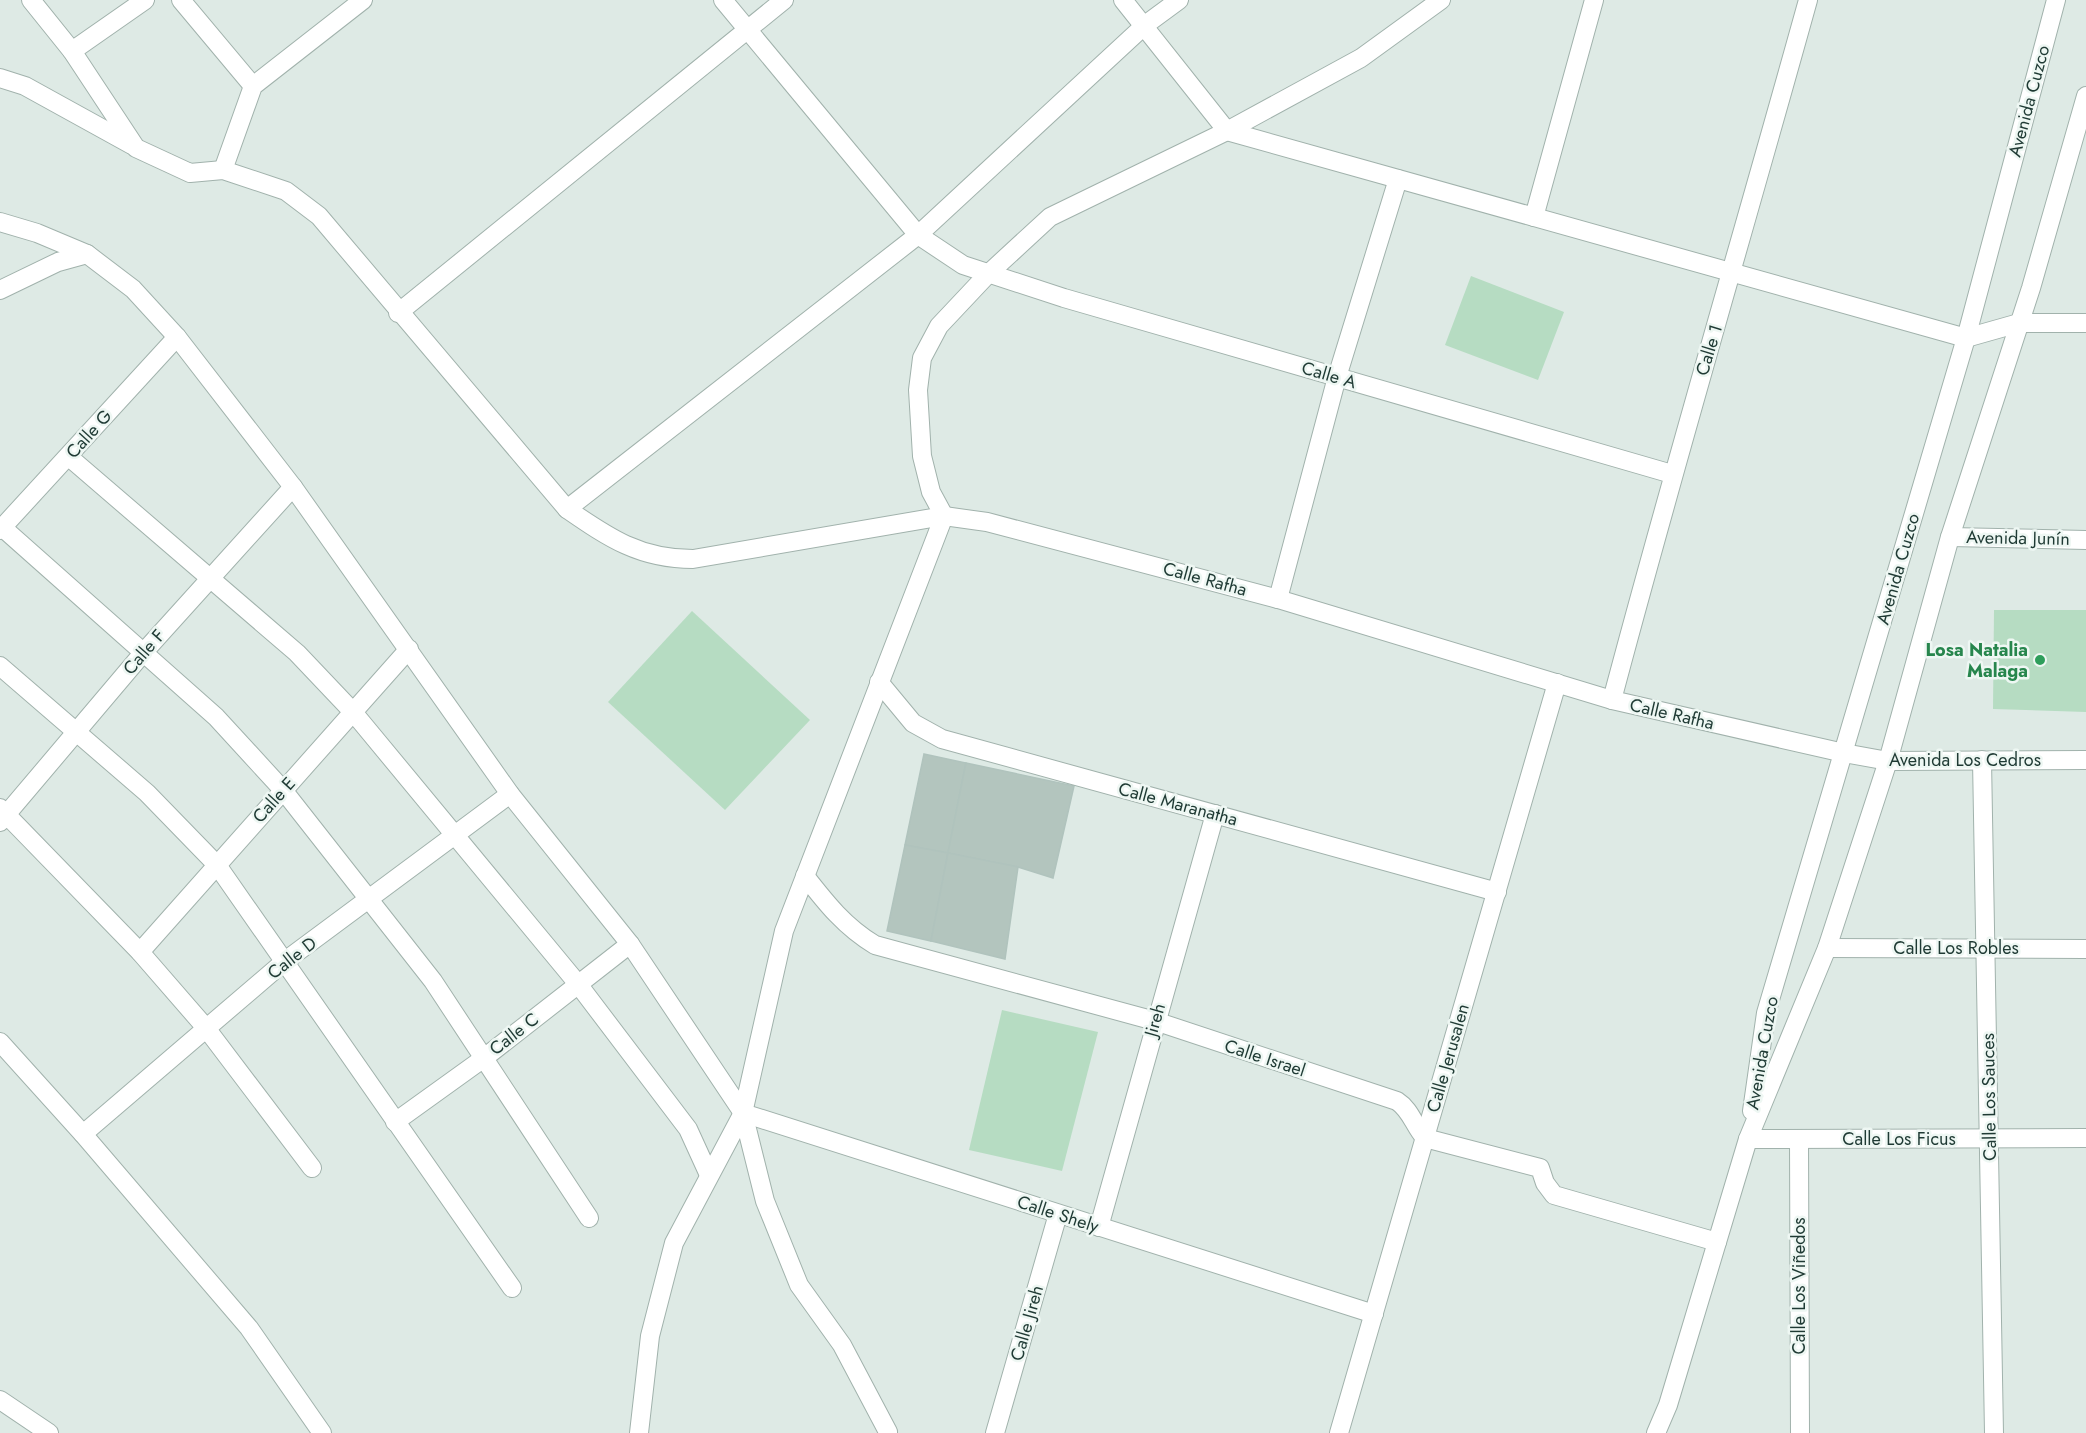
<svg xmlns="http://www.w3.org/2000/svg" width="2086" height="1433" viewBox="0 0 2086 1433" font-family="Jost,sans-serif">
<rect width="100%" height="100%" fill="#deeae5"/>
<g fill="#b6dcc2">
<polygon points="1471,276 1564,312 1538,380 1445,345"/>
<polygon points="1994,610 2086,610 2086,712 1993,709"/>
<polygon points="692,611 810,720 725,810 608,702"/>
<polygon points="1002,1010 1098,1032 1062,1171 969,1150"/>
</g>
<g fill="#b3c5be" stroke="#b0c3bd" stroke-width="1.5">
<polygon points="924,754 966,763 948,853 905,845"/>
<polygon points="966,763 1074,786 1053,878 1018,867 948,853"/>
<polygon points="905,845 948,853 931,941 887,931"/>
<polygon points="948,853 1018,867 1005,959 931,941"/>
</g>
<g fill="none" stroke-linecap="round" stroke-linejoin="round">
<g stroke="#a1b2ac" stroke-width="20">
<g id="minor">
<path d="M31,0L72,51L136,148L190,173L223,170L286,191L319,216L567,509C609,538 640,559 693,559L944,516L987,522L1278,599L1612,700L1844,753L1888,761L2086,760"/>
<polyline points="181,0 253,86"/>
<polyline points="723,0 918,235 963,265 1064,298 1672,474"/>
<polyline points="1123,0 1227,131 1966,338"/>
<polyline points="72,51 145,0"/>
<polyline points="0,78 25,86 132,145"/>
<polyline points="223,170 253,86 363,0"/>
<polyline points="1534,217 1594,0"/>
<polyline points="0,222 37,233 87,254 133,289 177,337 293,487 510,794 630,944 743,1113 765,1201 799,1285 842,1345 888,1432"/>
<polyline points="0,290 58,262 87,254"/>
<polyline points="398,313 784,0"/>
<polyline points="69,457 297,653 353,712 578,984 688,1129 709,1175"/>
<polyline points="567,509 918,235 1145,25 1179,0"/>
<polyline points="3,528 216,717 283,790 433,981 589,1218"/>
<polyline points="0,530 177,337"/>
<polyline points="1950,537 2086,540"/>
<polyline points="1278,599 1337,377 1398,179"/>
<polyline points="0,666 147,793 217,865 512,1288"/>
<polyline points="879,682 913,723 942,739 1497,892"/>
<path d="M1612,700C1674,466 1743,234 1808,0"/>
<polyline points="1982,760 1994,1433"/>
<polyline points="0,808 140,952 206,1028 312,1168"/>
<polyline points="0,822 143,653 293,487"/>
<path d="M805,876C826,903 845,927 875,945L1155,1021L1397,1101C1411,1110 1414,1126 1425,1138L1540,1168L1545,1183L1554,1195L1717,1242"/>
<polyline points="1827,948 2086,949"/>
<polyline points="140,952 409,649"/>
<polyline points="0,1042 83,1134 249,1328 322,1433"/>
<polyline points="743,1113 1374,1314"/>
<polyline points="395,1122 484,1058 630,944"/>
<polyline points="83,1134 285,961 510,794"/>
<polyline points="1748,1139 2086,1138"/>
<polyline points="1799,1139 1800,1433"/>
<polyline points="1099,1227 1215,814"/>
<polyline points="0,1400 49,1433"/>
<polyline points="639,1433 650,1336 674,1243 743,1113 784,931 944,516 931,492 922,456 918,390 922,358 939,326 987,275 1050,217 1227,131 1361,58 1441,0"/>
<polyline points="995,1433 1058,1214"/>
<polyline points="1339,1433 1557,683"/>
</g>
</g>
<g stroke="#a1b2ac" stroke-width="20">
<g id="tertiary">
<polyline points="1966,338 2019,323 2086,323"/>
<polyline points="1752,1111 1766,1013 1966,338 2056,0"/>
<polyline points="1656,1433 1668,1405 1748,1139 1827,948 1888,761 1950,537 2031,288 2086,96"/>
</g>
</g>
<use href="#minor" stroke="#fff" stroke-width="18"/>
<use href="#tertiary" stroke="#fff" stroke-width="18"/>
</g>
<circle fill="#2e9e5b" stroke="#eef7f3" stroke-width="2" cx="2040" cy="660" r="6"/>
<g text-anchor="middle" stroke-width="5" stroke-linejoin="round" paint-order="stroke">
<g font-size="18" fill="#1f3a34" stroke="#eef7f3">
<text transform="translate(2029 101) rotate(-75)" y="6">Avenida Cuzco</text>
<text transform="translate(1709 350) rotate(-73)" y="6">Calle 1</text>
<text transform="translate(1329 375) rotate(16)" y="6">Calle A</text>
<text transform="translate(89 434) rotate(-48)" y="6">Calle G</text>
<text transform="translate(2018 538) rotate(1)" y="6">Avenida Junín</text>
<text transform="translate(1898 569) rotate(-74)" y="6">Avenida Cuzco</text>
<text transform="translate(1205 579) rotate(15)" y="6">Calle Rafha</text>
<text transform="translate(144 652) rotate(-49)" y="6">Calle F</text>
<text transform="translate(1672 714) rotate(13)" y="6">Calle Rafha</text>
<text x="1965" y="766">Avenida Los Cedros</text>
<text transform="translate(274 800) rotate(-48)" y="6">Calle E</text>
<text transform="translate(1178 804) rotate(15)" y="6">Calle Maranatha</text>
<text x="1956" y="954">Calle Los Robles</text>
<text transform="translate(292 958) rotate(-38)" y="6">Calle D</text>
<text transform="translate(1155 1020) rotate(-74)" y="6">Jireh</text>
<text transform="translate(514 1034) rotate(-38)" y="6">Calle C</text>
<text transform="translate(1762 1053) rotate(-80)" y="6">Avenida Cuzco</text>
<text transform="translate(1265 1058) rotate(18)" y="6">Calle Israel</text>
<text transform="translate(1448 1058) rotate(-74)" y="6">Calle Jerusalen</text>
<text transform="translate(1989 1097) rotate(-91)" y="6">Calle Los Sauces</text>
<text x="1899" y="1145">Calle Los Ficus</text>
<text transform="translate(1058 1214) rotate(18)" y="6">Calle Shely</text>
<text transform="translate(1799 1286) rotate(-90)" y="6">Calle Los Viñedos</text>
<text transform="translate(1027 1323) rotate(-74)" y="6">Calle Jireh</text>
</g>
<g font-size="18" font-weight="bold" fill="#27864d" stroke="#eef7f3" text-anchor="end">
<text x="2028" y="656">Losa Natalia<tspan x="2028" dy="21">Malaga</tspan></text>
</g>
</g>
</svg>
